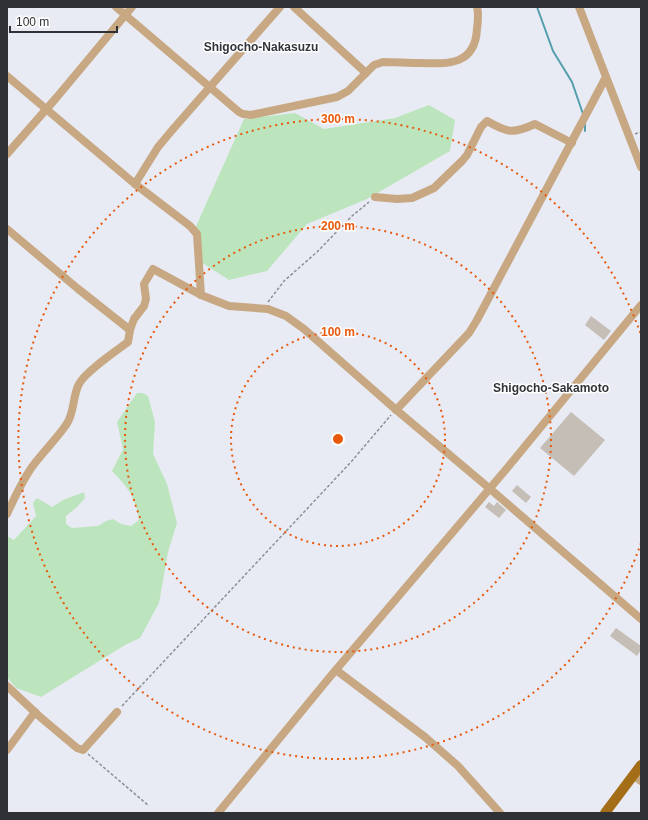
<svg xmlns="http://www.w3.org/2000/svg" width="648" height="820" viewBox="0 0 648 820" font-family="Arial,sans-serif">
<rect width="100%" height="100%" fill="#e8ebf4"/>
<g fill="#bde5bd">
<polygon points="429,105 455,120 450,151 367,199 307,224 267,271 229,280 201,262 193,233 244,119 295,113 324,129 395,118"/>
<path d="M137,393H143L148,396L155,422L153,454L167,484L177,523L168,552L159,603L140,638L125,645L41,697L16,688L7,677V536L14,540L36,516L33,503L37,498L52,507L63,500L84,492L85,498L77,507L66,516V524L72,528L98,526L106,521L113,519L121,524L131,526L139,520C135,496 129,489 112,471L123,449L117,422Z"/>
</g>
<g fill="none" stroke-linecap="round" stroke-linejoin="round">
<g stroke="#549fad" stroke-width="2">
<polyline points="537,7 553,51 572,82 583,114"/>
<polyline points="585,124 585,131"/>
</g>
</g>
<g fill="#c5beb7">
<polygon points="591,316 611,331 604,340 585,325"/>
<polygon points="571,412 605,440 574,476 540,448"/>
<polygon points="517,485 531,497 526,503 512,491"/>
<polygon points="489,502 494,506 497,502 506,510 499,518 485,507"/>
<polygon points="616,628 641,646 641,650 637,656 610,636"/>
</g>
<g fill="none" stroke-linecap="round" stroke-linejoin="round">
<g stroke="#8d8f95" stroke-width="1.5" stroke-dasharray="3 2" stroke-linecap="butt">
<polyline points="635,134 641,132"/>
<polyline points="268,302 284,281 317,252 352,216 369,202"/>
<polyline points="122,706 351,462 391,415"/>
<polyline points="88,754 149,806"/>
</g>
<g stroke="#c7a883" stroke-width="8">
<path d="M116,7L239,112L243,114L251,115L337,97L348,91L374,65L383,62C395,62 408,63 420,63C449,64 475,65 477,29C478,21 479,14 477,7"/>
<polyline points="294,7 366,73"/>
<polyline points="579,7 641,167"/>
<polyline points="7,76 135,184 190,226 197,234 201,295"/>
<polyline points="7,154 57,97 132,7"/>
<polyline points="135,184 158,147 174,128 280,7"/>
<path d="M375,197L397,199L412,198L434,188L462,161L467,155L481,127L487,121C508,133 513,134 535,124L572,143"/>
<polyline points="7,229 77,288 130,330"/>
<polyline points="396,410 469,333 477,320 606,77"/>
<path d="M7,514C15,497 23,478 35,463C45,450 57,438 66,425C75,413 72,397 79,384C85,372 116,351 128,342L130,330L134,319L144,306L146,299L144,284L153,269L201,295L229,306L268,309L286,316L304,329L394,408L489,488L641,619"/>
<polyline points="336,670 425,737 458,766 500,813"/>
<polyline points="7,686 39,716 77,748 83,750 117,712"/>
<polyline points="7,750 35,712"/>
<polyline points="633,775 641,781"/>
<polyline points="218,813 329,678 508,467 641,305"/>
</g>
<polyline stroke="#a46d17" stroke-width="10" points="605,813 641,765"/>
</g>
<g fill="none" stroke="#e8590c" stroke-width="2" stroke-dasharray="2 4">
<circle cx="338" cy="439" r="107"/>
<circle cx="338" cy="439" r="213"/>
<path d="M641 543A320 320 0 1 1 641 335"/>
</g>
<g text-anchor="middle" stroke-width="3" stroke-linejoin="round" paint-order="stroke">
<g font-size="12" font-weight="bold" fill="#31343a" stroke="#fff">
<text x="261" y="51">Shigocho-Nakasuzu</text>
<text x="551" y="392">Shigocho-Sakamoto</text>
</g>
</g>
<circle cx="338" cy="439" r="6" fill="#e8590c" stroke="#fff" stroke-width="2"/>
<g font-size="12" text-anchor="middle" font-weight="bold" fill="#e8590c" stroke="#fff" stroke-width="3" stroke-linejoin="round" paint-order="stroke">
<text x="338" y="123">300 m</text>
<text x="338" y="230">200 m</text>
<text x="338" y="336">100 m</text>
</g>
<rect width="648" height="820" fill="none" stroke="#303135" stroke-width="16"/>
<path d="M10 26v6h107v-6" fill="none" stroke="#303135" stroke-width="2"/>
<text x="16" y="26" font-size="12" fill="#303135" stroke="#ffffff" stroke-width="3" paint-order="stroke">100 m</text>
</svg>
